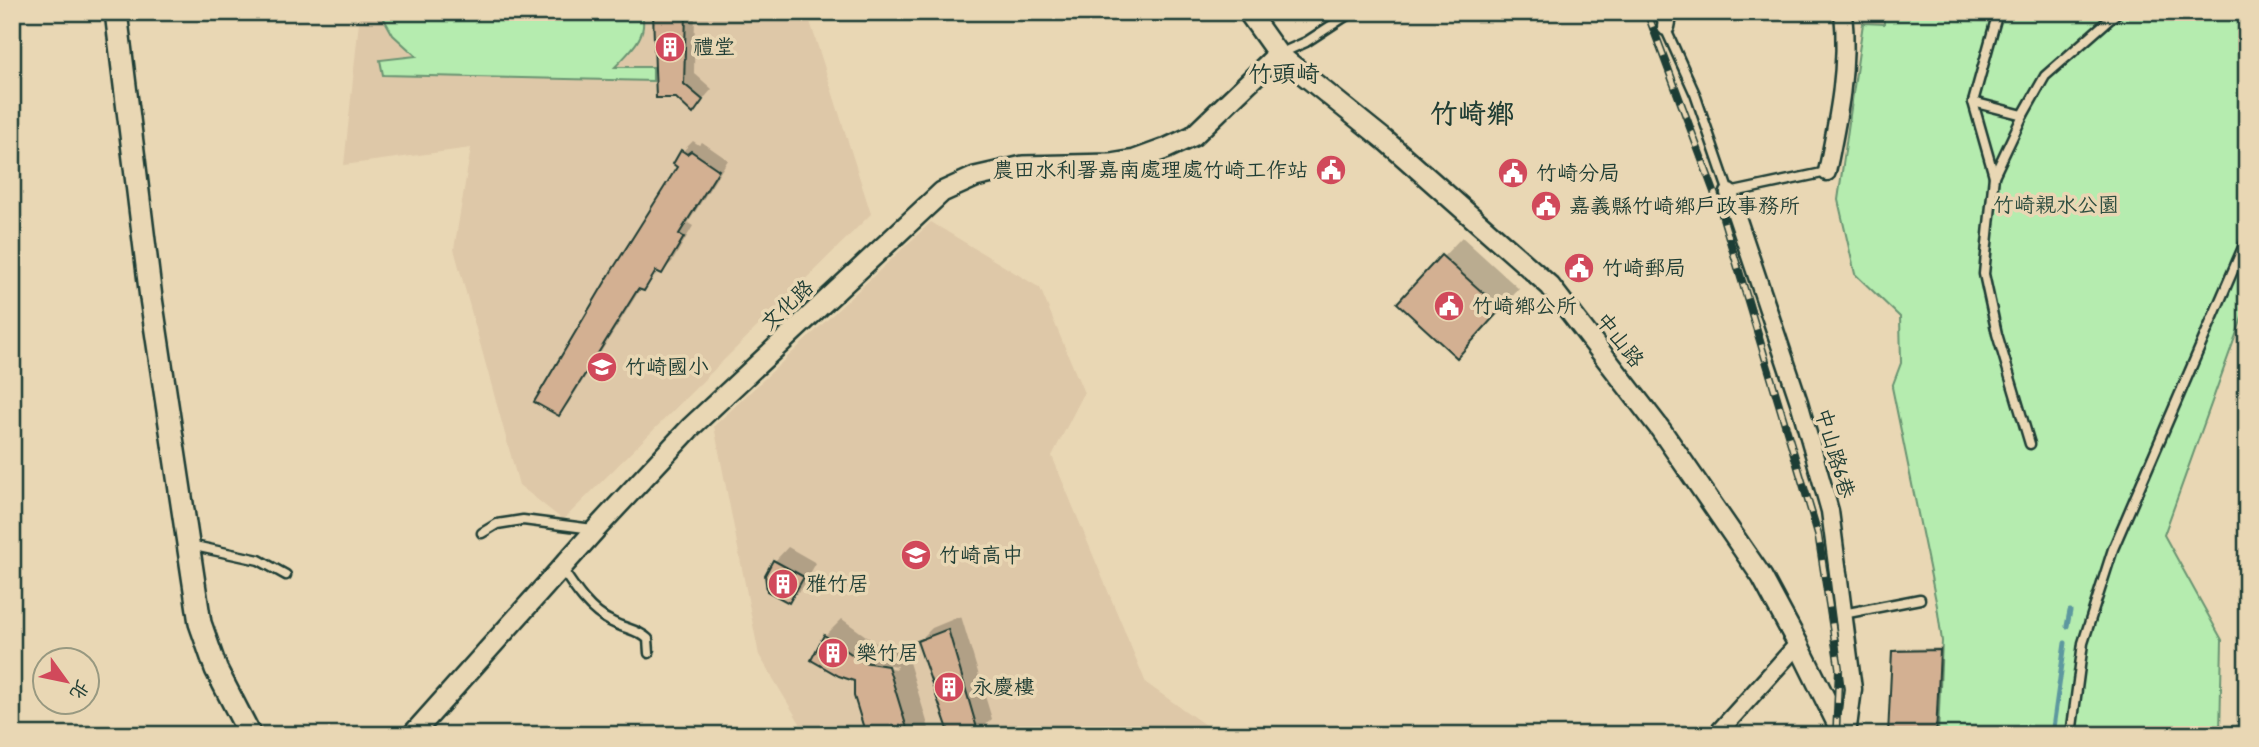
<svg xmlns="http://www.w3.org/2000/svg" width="2259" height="747" viewBox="0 0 2259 747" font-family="'Patrick Hand','LXGW WenKai TC',sans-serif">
<rect width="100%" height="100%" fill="#e9d7b4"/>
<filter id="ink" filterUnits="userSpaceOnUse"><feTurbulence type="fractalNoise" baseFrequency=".0143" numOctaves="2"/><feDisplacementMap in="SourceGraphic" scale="14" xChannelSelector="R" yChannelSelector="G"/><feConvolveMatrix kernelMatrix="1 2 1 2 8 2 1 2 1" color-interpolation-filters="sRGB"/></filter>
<g filter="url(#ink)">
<g fill="#dec8a8">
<polygon points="360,12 807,12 871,214 563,520 519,485 454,249 471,148 344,165"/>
<polygon points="931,222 1040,288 1084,393 1052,456 1146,683 1212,730 1211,735 807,735 759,655 714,426"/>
</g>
<g fill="#b5ecaf" stroke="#6a9472" stroke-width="2">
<path d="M384,12H641C650,35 630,51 615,67H653V81L383,75L380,60L416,56L393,35L383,17Z"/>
<polygon points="1884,12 2247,12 2247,304 2164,535 2222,640 2220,735 1938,735 1942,641 1937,606 1892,387 1901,363 1900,317 1855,274 1838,200 1863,23 1884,24"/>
</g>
<g fill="#0003" fill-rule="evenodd">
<polygon points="655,12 695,12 694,73 712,89 693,111"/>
<polygon points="693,141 699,145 702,142 728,160 688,223 693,226 672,262 661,272 659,271 653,279 662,265 659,263 648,280 652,280 643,289 641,288 568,404 558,414 680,166 683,151"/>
<polygon points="1462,237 1519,289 1476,336 1399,303"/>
<polygon points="788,547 816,563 802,588 789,601 767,576 775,561"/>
<polygon points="961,616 992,719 978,732 969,735 919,641 932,628"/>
<path d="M842,619L880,646L905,649L931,735H868L856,679L813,659L825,636ZM871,662L897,666L896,669L871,665Z"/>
<polygon points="1942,648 1938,735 1889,735 1893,652 1896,649"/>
</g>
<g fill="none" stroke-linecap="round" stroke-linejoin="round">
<g stroke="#5d989f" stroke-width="5">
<polyline points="2067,626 2070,611"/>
<polyline points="2052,735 2065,643"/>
</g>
</g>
<g fill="#d3b092" stroke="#1f3d34" stroke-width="2">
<polygon points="653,12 686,12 684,84 703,100 693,114 676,98 656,98"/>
<polygon points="681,150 687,154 691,151 719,170 679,234 684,237 662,274 656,271 644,291 638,289 559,416 534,402 611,272 677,167 673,164"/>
<polygon points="1441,255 1501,309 1457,358 1397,303"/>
<polygon points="773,560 804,577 789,603 767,591 765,575"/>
<polygon points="948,629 979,735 950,735 917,641"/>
<polygon points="824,635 863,662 888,666 909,735 866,735 854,696 854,681 839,676 811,660"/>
<polygon points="1940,650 1936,735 1888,735 1892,651"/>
</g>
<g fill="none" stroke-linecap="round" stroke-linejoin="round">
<g stroke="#1f3d34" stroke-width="13">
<g id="service">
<polyline points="1658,12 1695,94 1729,193 1827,172"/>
<polyline points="1998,12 1973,102 1994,176 1984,274 1997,334 2030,444"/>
<polyline points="1279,54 1306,42 1352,12"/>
<polyline points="1973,102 2023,115"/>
<polyline points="1994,176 2023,115 2045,76 2118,12"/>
<polyline points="482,533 497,524 523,520 593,529"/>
<polyline points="190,545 259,560 286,575"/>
<path d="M562,569C575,589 590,612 612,622C625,629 637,629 648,639L649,653"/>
<polyline points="1843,614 1920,599"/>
<polyline points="2071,735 2083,643 2113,549 2247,238"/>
</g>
</g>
<g stroke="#1f3d34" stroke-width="21">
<g id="minor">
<polyline points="1666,27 1669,12"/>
<path d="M1827,172C1838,119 1849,67 1843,12"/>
<polyline points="1729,193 1799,402 1830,511 1853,689 1847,735"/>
<polyline points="1716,735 1798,644"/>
</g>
</g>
<g stroke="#1f3d34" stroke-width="24">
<g id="tertiary">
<polyline points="1248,12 1278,54 1386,141 1550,286 1661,430 1762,577 1798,644 1843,735"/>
<polyline points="412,735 596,529 691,427 942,192 975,177 1023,166 1111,164 1135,160 1165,149 1193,136 1278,54"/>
</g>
</g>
<g stroke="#1f3d34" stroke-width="26">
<polyline id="secondary" points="116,12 151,298 200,623 216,669 250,735"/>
</g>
<use href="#service" stroke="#e9d7b4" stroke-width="8"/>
<use href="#minor" stroke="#e9d7b4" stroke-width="16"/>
<use href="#tertiary" stroke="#e9d7b4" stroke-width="19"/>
<use href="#secondary" stroke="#e9d7b4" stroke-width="21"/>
<g stroke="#1f3d34" stroke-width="8">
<polyline id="rail" points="1647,12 1720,208 1818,534 1839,668 1836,735"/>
</g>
<use href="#rail" stroke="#e9d7b4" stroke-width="5" stroke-dasharray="16" stroke-linecap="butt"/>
</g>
</g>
<defs>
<g id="building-disc" transform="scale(1.575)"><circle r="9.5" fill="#d1495b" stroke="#e9d7b4"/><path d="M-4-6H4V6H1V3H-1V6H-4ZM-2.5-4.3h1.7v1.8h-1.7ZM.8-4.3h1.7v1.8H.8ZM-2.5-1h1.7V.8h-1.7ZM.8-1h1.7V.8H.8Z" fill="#fff"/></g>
<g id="civic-disc" transform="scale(1.575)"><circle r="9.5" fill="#d1495b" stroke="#e9d7b4"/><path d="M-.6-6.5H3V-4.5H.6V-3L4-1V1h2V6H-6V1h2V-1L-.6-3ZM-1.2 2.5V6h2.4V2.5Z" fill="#fff"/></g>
<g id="school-disc" transform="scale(1.575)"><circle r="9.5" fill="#d1495b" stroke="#e9d7b4"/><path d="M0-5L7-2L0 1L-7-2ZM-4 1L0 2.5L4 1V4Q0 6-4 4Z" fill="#fff"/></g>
</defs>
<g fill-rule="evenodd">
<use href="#building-disc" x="670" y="47"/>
<use href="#civic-disc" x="1331" y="170"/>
<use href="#civic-disc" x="1513" y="173"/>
<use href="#civic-disc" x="1546" y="206"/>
<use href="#civic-disc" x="1579" y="268"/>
<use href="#civic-disc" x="1449" y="306"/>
<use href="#school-disc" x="602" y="367"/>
<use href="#school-disc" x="916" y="555"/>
<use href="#building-disc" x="783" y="584"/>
<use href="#building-disc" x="833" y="653"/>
<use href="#building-disc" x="949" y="687"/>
</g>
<g text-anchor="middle" stroke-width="7" stroke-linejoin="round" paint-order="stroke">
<g font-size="21" fill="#1f3d34" stroke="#e9d7b4" text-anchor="start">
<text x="693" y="54">禮堂</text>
<text x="1308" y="177" text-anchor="end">農田水利署嘉南處理處竹崎工作站</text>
<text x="1536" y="180">竹崎分局</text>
<text x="1569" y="213">嘉義縣竹崎鄉戶政事務所</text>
<text x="1602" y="275">竹崎郵局</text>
<text x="1472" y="313">竹崎鄉公所</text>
<text x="625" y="374">竹崎國小</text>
<text x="939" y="562">竹崎高中</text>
<text x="806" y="591">雅竹居</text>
<text x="856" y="660">樂竹居</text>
<text x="972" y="694">永慶樓</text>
</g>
<g font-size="21" fill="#2e4e40" stroke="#e9d7b4">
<text x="2056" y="212">竹崎親水公園</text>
</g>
<g font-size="21" fill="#1f3d34" stroke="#e9d7b4">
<text transform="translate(787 305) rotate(-43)" y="7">文化路</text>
<text transform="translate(1620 340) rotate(52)" y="7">中山路</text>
<text transform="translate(1835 453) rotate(74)" y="7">中山路6巷</text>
</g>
<g font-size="24" fill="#1f3d34" stroke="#e9d7b4">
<text x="1284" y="82">竹頭崎</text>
</g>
<g font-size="28" font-weight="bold" fill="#1f3d34" stroke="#e9d7b4">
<text x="1472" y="123">竹崎鄉</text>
</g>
</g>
<rect width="2259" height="747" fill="none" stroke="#e9d7b4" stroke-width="42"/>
<rect x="21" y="21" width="2217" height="705" fill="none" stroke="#1f3d34" stroke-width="2.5" filter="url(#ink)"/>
<g transform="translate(66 681) rotate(123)"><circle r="33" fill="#e9d7b4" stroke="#989981" stroke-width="2"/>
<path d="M0-5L12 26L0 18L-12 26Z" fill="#d1495b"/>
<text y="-10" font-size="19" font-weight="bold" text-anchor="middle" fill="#1f3d34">北</text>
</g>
</svg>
